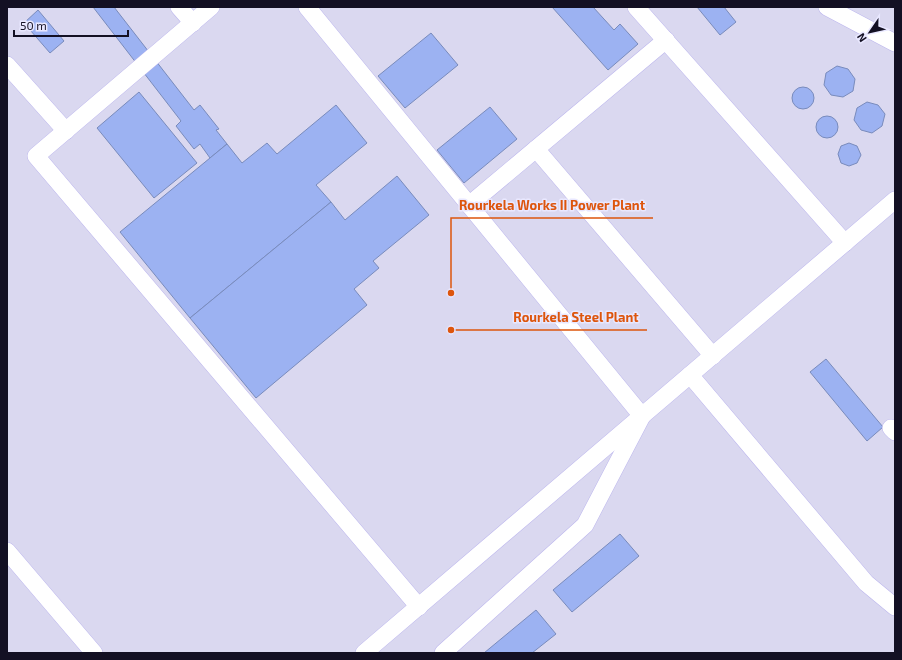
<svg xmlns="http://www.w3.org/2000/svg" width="902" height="660" viewBox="0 0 902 660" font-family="'Exo 2',sans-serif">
<rect width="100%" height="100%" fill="#e9e8ff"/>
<rect fill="#dad8f0" x="7" y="7" width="888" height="646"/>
<g fill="#9cb2f2" stroke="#798bbc">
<polygon points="93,7 114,7 194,110 200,105 219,129 216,130 227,144 210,158 200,144 194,149 176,126 181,121"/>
<polygon points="552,7 593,7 614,30 620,24 638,44 608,70"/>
<polygon points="697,7 724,7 736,22 720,35"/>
<polygon points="38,10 64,41 50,53 24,23"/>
<polygon points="431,33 458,65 405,108 378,76"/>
<polygon points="837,66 848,69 855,79 853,91 843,97 831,95 824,85 826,73"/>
<circle cx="803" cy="98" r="11"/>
<polygon points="139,92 197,163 154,198 97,128"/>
<polygon points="867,102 878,105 885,114 882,126 872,133 861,130 854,120 857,108"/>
<polygon points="336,105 367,143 316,185 331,202 190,318 120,232 227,144 242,163 267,143 277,154"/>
<polygon points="490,107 517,139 464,183 437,150"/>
<circle cx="827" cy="127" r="11"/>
<polygon points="849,143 857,146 861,155 857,163 849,166 841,163 838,154 841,146"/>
<polygon points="397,176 429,215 373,261 379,268 354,289 367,305 256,398 190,318 331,202 345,220"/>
<polygon points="826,359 883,427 867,441 810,372"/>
<polygon points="620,534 639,556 572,612 553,590"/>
<polygon points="536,610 556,634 532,653 484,653"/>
</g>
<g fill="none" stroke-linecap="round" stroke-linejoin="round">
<g stroke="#bcb6ed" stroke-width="18">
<g id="minor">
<polyline points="179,7 193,23"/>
<polyline points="211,7 36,156 419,607"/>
<polyline points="307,7 642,416 585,525 443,653"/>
<polyline points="636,7 845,243"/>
<polyline points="827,7 895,43"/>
<polyline points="7,65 66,131"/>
<polyline points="536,149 713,356"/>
<polyline points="469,205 666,40"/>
<polyline points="690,375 866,583 895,607"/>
<polyline points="891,428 895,432"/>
<polyline points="7,551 94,653"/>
<polyline points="364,653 895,200"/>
</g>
</g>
<use href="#minor" stroke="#fff" stroke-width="17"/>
</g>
<path fill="none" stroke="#dd550d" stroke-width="1.5" d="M451 293L451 218H653M451 330L505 330H647"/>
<g fill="#dd550d" stroke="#e9e8ff" stroke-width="1.5">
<circle cx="451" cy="293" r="4"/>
<circle cx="451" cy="330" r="4"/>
</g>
<g font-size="13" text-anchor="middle" font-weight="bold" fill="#dd550d" stroke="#e9e8ff" stroke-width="3" stroke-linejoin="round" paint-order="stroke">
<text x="552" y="210">Rourkela Works II Power Plant</text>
<text x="576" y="322">Rourkela Steel Plant</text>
</g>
<rect width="902" height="660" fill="none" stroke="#131023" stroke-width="16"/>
<g transform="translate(870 32) rotate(236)" stroke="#e9e8ff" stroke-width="3" paint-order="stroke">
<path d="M0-3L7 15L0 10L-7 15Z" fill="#131023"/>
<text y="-6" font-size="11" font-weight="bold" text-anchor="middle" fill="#131023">N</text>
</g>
<path d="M14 30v6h114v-6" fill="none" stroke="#131023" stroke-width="2"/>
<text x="20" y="30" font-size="12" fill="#131023" stroke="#e9e8ff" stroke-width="3" paint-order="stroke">50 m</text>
</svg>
